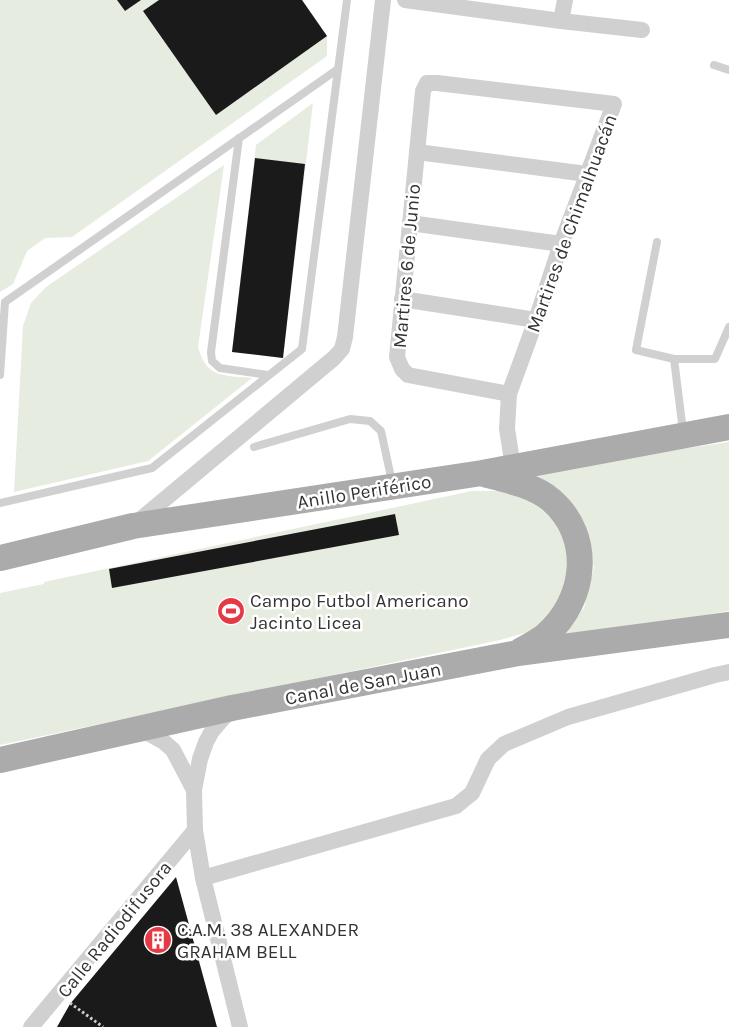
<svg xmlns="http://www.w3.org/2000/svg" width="729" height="1027" viewBox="0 0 729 1027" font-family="Karla,sans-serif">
<rect width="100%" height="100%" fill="#fff"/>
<g fill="#e6ecdf">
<polygon points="0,0 302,0 327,36 327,56 72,237 45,238 27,251 13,284 0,292"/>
<polygon points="313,103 283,358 232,352 256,145"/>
<path d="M224,165L198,347C207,379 223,375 252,378L148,461L14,492L23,326L31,303L46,287Z"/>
<polygon points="729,442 729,611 559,639 584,608 594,567 585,524 562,497 533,471"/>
<polygon points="472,491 505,491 532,501 554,521 569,551 566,583 555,611 532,631 500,640 0,745 0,593 44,584 44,582"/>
</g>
<g fill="#1a1a1a">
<polygon points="117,0 141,0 125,11"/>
<polygon points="159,0 302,0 327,36 216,115 143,11"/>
<polygon points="255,158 305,164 283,358 232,352"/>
<polygon points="395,514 399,535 112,588 109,569"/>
<polygon points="176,877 217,1027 57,1027 70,1004"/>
</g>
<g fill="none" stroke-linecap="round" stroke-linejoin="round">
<polyline stroke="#cdcdcd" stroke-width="3" stroke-dasharray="2.5 2.5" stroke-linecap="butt" points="70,1003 103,1027"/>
<g stroke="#d0d0d0" stroke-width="8">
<polyline points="714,65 729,70"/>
<polyline points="239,138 211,352 212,361 220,368 268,375"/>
<polyline points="657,242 636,350 674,359 715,359 729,327"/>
<polyline points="674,359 683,431"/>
<polyline points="0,375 5,302 338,69"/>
<polyline points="254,447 350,419 370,421 381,431 392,482"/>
<polyline points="0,503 152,468 302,349 347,0"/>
</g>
<g stroke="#d0d0d0" stroke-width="16">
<polyline points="405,0 561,21 642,30"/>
<polyline points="561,21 565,0"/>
<polyline points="417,152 587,174"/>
<polyline points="410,223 561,244"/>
<polyline points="402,299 536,320"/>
<polyline points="509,394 408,375 402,369 397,357 423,91 427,83 437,83 614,104 561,244 536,320 509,394 507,429 513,467"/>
<polyline points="135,524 334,358 342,349 345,337 383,0"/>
<polyline points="232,708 212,731 206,742 200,759 194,790 195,830 203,878 240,1027"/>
<polyline points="139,728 164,742 173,750 194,790"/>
<polyline points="203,878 456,806 472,793 488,759 504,744 568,717 715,675 729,672"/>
<polyline points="31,1027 195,830"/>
</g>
<g stroke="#ababab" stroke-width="26">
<path d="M487,475C507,480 535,486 551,500C593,536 587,599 546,635C539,641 529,646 520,651"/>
<polyline points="0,558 133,526 482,473 729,427"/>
<polyline points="0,760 232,708 518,653 729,625"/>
</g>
</g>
<defs>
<g id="stadium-disc" transform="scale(1.4375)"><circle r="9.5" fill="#e63946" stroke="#fff"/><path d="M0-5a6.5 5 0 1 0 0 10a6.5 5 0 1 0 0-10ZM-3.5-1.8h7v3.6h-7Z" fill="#fff"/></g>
<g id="building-disc" transform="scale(1.4375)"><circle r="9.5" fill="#e63946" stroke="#fff"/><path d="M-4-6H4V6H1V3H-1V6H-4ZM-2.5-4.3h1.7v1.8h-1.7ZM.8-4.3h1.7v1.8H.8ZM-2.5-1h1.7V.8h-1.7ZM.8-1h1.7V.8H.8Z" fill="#fff"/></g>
</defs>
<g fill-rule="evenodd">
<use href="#stadium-disc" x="231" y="611"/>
<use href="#building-disc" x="158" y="940"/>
</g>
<g text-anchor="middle" stroke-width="5" stroke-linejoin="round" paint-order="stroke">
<g font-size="19" fill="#333" stroke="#fff">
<text transform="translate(571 223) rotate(-70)" y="7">Martires de Chimalhuacán</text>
<text transform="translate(406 266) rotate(-85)" y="7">Martires 6 de Junio</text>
<text transform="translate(364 491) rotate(-9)" y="7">Anillo Periférico</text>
<text transform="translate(363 683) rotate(-11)" y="7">Canal de San Juan</text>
<text transform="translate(114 929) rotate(-51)" y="7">Calle Radiodifusora</text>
</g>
<g font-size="19" fill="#333" stroke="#fff" text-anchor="start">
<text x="250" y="607">Campo Futbol Americano<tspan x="250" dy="22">Jacinto Licea</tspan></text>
<text x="177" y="936">C.A.M. 38 ALEXANDER<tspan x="177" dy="22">GRAHAM BELL</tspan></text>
</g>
</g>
</svg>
